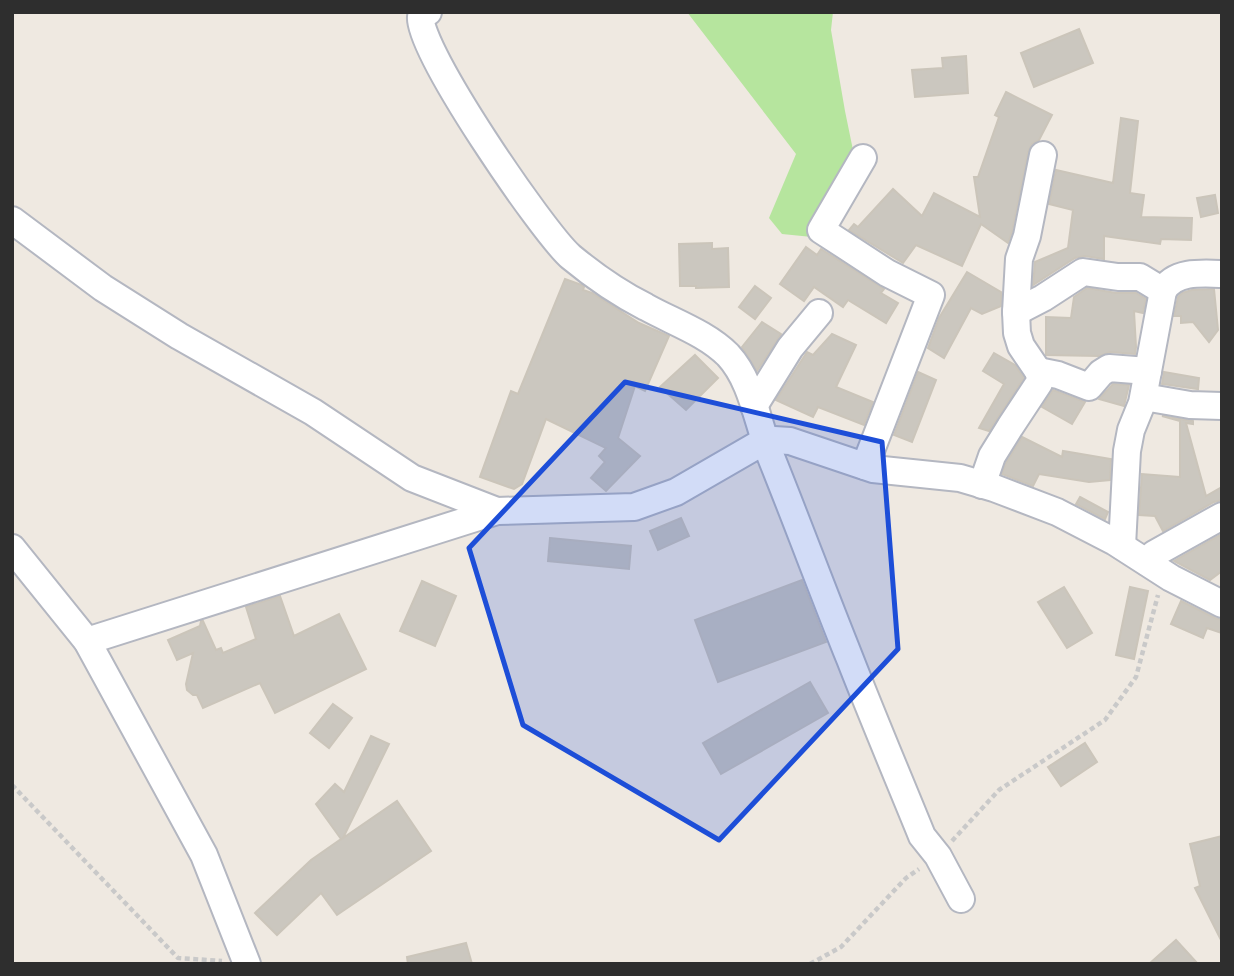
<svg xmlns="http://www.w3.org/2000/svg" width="1234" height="976" viewBox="0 0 1234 976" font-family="Ubuntu,sans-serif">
<rect width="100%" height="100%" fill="#efe9e1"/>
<polygon fill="#b6e59e" points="687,12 833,12 831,30 845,111 854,155 812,237 782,234 769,218 796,154"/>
<g fill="#cbc7bf" stroke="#cbc5ba" stroke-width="2">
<polygon points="1079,29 1093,63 1034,87 1021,53"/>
<polygon points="966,56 968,93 915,97 912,70 943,68 942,58"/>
<polygon points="1006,92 1052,115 1039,140 1032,144 1028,152 1012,232 1008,243 981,224 962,266 916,245 903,263 849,230 854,224 858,227 893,189 922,216 934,193 980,217 974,177 978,177 999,117 995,115"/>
<polygon points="1121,118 1138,121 1130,193 1144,195 1141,217 1192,218 1191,240 1161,239 1160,244 1104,236 1104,259 1085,256 1075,258 1033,285 1035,262 1068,248 1073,210 1049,204 1056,170 1113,183"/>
<polygon points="1215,195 1218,213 1201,217 1197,198"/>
<polygon points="712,243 712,249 728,248 729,287 696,288 696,286 680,286 679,244"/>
<polygon points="806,247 817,255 821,249 884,289 881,293 898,303 886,323 848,300 843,307 814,287 804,301 780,284"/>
<polygon points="967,272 1001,292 1001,306 982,314 971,308 944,358 928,348 939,318"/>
<polygon points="565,279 582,285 584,287 583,290 592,293 639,323 669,336 645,391 635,386 618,438 640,456 606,491 591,478 605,462 599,456 606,448 546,419 522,484 514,489 480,477 511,391 518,394"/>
<polygon points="755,286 771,298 755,319 739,307"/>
<polygon points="1087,288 1116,293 1136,293 1146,299 1143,313 1134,311 1136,347 1135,354 1110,352 1099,356 1046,355 1046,317 1071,318 1074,297"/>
<polygon points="1214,289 1218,330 1209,342 1193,322 1181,323 1181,316 1174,316 1178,297 1182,293 1192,290"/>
<polygon points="762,322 781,334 757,371 742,347"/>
<polygon points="832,334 856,345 836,387 873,402 864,425 818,407 813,417 776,400 807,352 813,355"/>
<polygon points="994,353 1015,365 1024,378 989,431 979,428 1004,384 983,371"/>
<polygon points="695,355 718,378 686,410 660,387"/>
<polygon points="918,372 936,380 912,442 894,435"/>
<polygon points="1164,372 1199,378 1198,389 1162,384"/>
<polygon points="1113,384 1129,385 1124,406 1099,399"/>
<polygon points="1053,390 1085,402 1072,424 1042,407"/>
<polygon points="1162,416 1193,421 1193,424 1186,423 1206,496 1222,487 1222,500 1214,502 1163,531 1155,516 1139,515 1142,474 1180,477 1180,421"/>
<polygon points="1022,437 1062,457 1063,451 1111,459 1110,480 1089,482 1039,474 1033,486 1002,474 1006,463"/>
<polygon points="1080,497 1108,512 1105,519 1076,504"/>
<polygon points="681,518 689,536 658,550 650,531"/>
<polygon points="1222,534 1222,571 1210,580 1174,561"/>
<polygon points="550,538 631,546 629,569 548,561"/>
<polygon points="802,580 826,642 718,682 695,620"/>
<polygon points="422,581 456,596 435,646 400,631"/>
<polygon points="1064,587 1092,633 1067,648 1038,602"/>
<polygon points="1130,587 1148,591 1134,659 1116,655"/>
<polygon points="280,596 294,636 339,614 366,669 275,713 260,683 203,708 197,695 193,695 187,690 186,684 193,653 177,660 168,640 200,626 201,621 203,621 216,650 221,648 223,653 256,639 246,607"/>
<polygon points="1181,601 1215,618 1222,620 1222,633 1207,628 1203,638 1171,624"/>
<polygon points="810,682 828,713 721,774 703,743"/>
<polygon points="333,704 352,718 329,748 310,733"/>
<polygon points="371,736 389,744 343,838 397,801 431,851 337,915 321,893 277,935 255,913 311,860 341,839 316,804 335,784 344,792"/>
<polygon points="1085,743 1097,762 1061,786 1048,767"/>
<polygon points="1222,836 1222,942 1195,888 1200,886 1190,844"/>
<polygon points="1176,940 1198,964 1149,964"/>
<polygon points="466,943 472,964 408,964 407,957"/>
</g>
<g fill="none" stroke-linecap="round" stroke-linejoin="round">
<g stroke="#b4b7c1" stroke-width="30">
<g id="minor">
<path d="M428,12L421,17C416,47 543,233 571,257C594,276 620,294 646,307C673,322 706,333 728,355C753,382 757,423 771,457C798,524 823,592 850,659C873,718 898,777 922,836L938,856L961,899"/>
<polyline points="863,158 821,230 887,273 931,295 865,466"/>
<polyline points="12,220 103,288 179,336 313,412 412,478 497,511"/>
<polyline points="1016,312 1043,298 1083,272 1118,277 1140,277 1163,291"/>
<polyline points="1038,371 1058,375 1089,387 1101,373 1109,368 1148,371"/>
<polyline points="1144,397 1190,405 1222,406"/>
<polyline points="754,406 790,348 819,313"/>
<polyline points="982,485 992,456 1010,427 1039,383 1040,377 1038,371 1021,346 1017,333 1016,312 1019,259 1027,236 1043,155"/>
<path d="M1122,546L1127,451L1131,430L1142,403L1163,291C1174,271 1201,273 1222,274"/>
<polyline points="12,548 87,641 204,855 247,964"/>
<polyline points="1147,562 1154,554 1222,516"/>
<polyline points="87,641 497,511 634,507 676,492 759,444 774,440 790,441 873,469 960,478 994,488 1057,512 1115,542 1171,578 1222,604"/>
</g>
</g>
<g stroke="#c9c9c9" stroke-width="4.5" stroke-dasharray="5 3.5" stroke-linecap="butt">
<polyline points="12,785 178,958 222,961"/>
<polyline points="952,841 999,790 1105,720 1136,677 1158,595"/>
<polyline points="810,964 841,947 906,878 919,869"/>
</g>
<use href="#minor" stroke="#fff" stroke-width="26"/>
</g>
<path fill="#1d4ed8" fill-opacity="0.2" stroke="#1d4ed8" stroke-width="5" stroke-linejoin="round" d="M625,382L882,442L898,649L719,840L523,725L469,548Z"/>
<rect width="1234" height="976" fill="none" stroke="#2e2e2e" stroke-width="28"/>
</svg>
